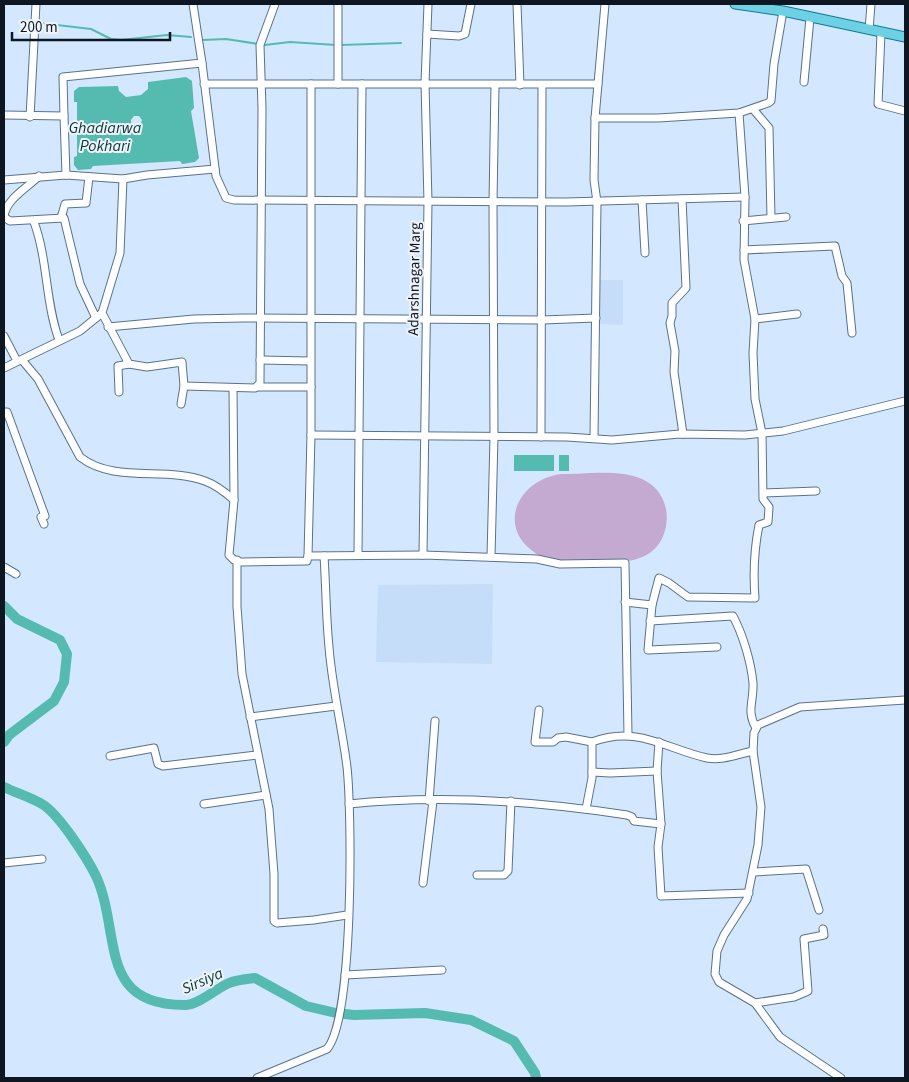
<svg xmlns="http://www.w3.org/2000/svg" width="909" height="1082" viewBox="0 0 909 1082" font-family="'Source Sans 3',sans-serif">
<rect width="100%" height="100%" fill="#d3e8fe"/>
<g fill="#c5ddf9">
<polygon points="600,280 623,280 623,325 599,324"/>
<polygon points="493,584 492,664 376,662 378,585"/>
</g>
<path fill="#c4a9d0" d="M562,474C597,474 656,462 666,509C668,521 666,534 658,545C640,568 606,561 580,561C571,561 559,563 550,561C543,559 535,553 530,549C497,521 522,478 562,474Z"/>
<g fill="#55bbb1" fill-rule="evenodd">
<path d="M186,77L192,81L194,108L191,111L199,158L195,162L182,164L180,161L93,166L91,169L78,170L74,165V157L77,156V102H74V91L79,87L118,86L119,91L126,97L141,95L148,89V82ZM134,116H139L142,120L139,128L135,129L131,125V120Z"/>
<rect x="514" y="455" width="40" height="16"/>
<rect x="559" y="455" width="10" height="16"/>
</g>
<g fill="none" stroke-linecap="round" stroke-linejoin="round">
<g stroke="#55bbb1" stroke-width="2">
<polyline points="40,23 91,29 111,39 121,40 167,35 191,37"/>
<polyline points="202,40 226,39 265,45 290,42 336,45"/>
<polyline points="341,45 401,43"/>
</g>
<g stroke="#55bbb1" stroke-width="10">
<polyline points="4,606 17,619 60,640 67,654 64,682 54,701 9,735 4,742"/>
<path d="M4,787C16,793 30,797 42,804C59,814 87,858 96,876C122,933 96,1006 186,1005C198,1005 217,988 229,983C237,980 247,979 255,978L306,1006L336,1013L354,1015L425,1013L471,1020L514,1041L535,1073L536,1078"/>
</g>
<g stroke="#5b718a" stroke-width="9">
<g id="minor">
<polyline points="338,4 338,84"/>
<polyline points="517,4 520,85"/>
<polyline points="869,30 871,4"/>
<polyline points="881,33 878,104 905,111"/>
<polyline points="427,34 459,36 465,34 471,4"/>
<polyline points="202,63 216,176 226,198 234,200 566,202 745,197"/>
<polyline points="804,82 810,18"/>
<polyline points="204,84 598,84"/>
<polyline points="753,109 769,128 771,218"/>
<polyline points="4,115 64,116 63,77 202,63 193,4"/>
<polyline points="64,116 66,175"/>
<polyline points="30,117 36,4"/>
<polyline points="595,118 658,118 739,113 768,103 771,101 774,64 783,11"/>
<polyline points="4,180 66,175 123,179 147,175 215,169"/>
<polyline points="682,199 686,288 672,303 672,316 670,323 675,351 674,372 683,434"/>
<polyline points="642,200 645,253"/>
<polyline points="4,217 10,221 64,218 80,284 96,318"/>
<path d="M4,217C5,200 27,188 39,176"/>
<polyline points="61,218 65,204 86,203 89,177"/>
<path d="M36,220L34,222C48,260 45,301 59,340"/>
<polyline points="743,221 786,217"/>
<polyline points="744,250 835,246 842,276 847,283 852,333"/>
<polyline points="102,313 129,364 147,367 182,362 184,386 181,404"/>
<polyline points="755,319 797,314"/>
<polyline points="108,327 194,319 243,318 542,320 596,318"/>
<polyline points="4,336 17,361"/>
<path d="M22,360L38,379L80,457C115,484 166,466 205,481C216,485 225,492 234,500"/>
<polyline points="260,360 310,361"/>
<polyline points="4,368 80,331 102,313 120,253 123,179"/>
<polyline points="184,386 255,388 260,383 262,108 260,45 275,4"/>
<polyline points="258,387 311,387"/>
<polyline points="233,388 234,500 229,555 234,560 241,562 307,561 308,556 423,555 537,559 560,564 625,563 628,735"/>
<polyline points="119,392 118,366 129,364"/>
<polyline points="4,412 7,412 45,516 41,517 44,524"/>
<polyline points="311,435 567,437 612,440 680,434 745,435 783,431 905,401"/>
<polyline points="541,437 542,85"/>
<polyline points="594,438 597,202 594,180 595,118 605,4"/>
<polyline points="764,493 816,491"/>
<polyline points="358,555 362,84"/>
<polyline points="423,555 428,202 425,83 428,4"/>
<polyline points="308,556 311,435 311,84"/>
<polyline points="491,557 494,437 493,202 495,85"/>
<polyline points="237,560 237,607 242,674 269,809 274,874 274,921 277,923 314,920 347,915"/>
<polyline points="4,567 16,574"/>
<polyline points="625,602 652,605 648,650 717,647"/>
<path d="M652,605L659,578L669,583L688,597L755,598C753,572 754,550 759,525L768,522L769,507L763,499L762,433L755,399L753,353L755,319L744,260L745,197L739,113"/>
<path d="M650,621L733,616C743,635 751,662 753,683C754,701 746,711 756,728"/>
<polyline points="539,710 535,742 553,742 558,738 566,737 592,742"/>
<polyline points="250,717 336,706"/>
<polyline points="659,742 657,771 661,824 658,847 661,896 749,893"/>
<polyline points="110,756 154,748 158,764 163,766 257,755"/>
<polyline points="592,772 610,773 657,771"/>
<polyline points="429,801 435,721"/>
<polyline points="204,804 266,795"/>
<path d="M349,804C442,794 535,801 627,815L632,817L634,821L661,824"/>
<path d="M586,809L592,778V742C638,725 666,749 707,758C722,761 738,754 753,751"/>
<polyline points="4,863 42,859"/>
<polyline points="754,872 806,869 819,910"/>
<polyline points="477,875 504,875 508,871 511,801"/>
<polyline points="423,883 433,801"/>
<polyline points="345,975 442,970"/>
<polyline points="755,1003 794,997 808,991 804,939 824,935 823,929"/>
<path d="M257,1078L327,1049C354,1017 352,814 347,767C342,727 332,687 329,647C326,617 326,586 324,556"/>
<polyline points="841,1078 780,1037 755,1003 719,982 715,974 717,951 724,935 747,899 758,845 761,807 753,751 754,733 758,725 800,707 905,700"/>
</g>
</g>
<g stroke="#0d7b95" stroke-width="11">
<polyline id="major" points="735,4 783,11 905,37"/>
</g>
<use href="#minor" stroke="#fff" stroke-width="7"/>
<use href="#major" stroke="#6ed0e5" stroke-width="9"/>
</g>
<g text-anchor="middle" stroke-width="4" stroke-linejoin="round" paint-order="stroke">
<g font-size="15" fill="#0e1721" stroke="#eef3f9">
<text transform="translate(414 279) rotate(-89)" y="5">Adarshnagar Marg</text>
</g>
<g font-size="16" font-style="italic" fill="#053733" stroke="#eef3f9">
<text x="105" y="133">Ghadiarwa<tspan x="105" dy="18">Pokhari</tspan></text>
<text transform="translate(202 980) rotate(-24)" y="6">Sirsiya</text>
</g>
</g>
<rect width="909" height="1082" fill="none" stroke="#0e1721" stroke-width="10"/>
<path d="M12 32v8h158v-8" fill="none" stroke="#0e1721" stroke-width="2.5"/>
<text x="20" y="32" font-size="15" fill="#0e1721" stroke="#eef3f9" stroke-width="4" paint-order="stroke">200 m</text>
</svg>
